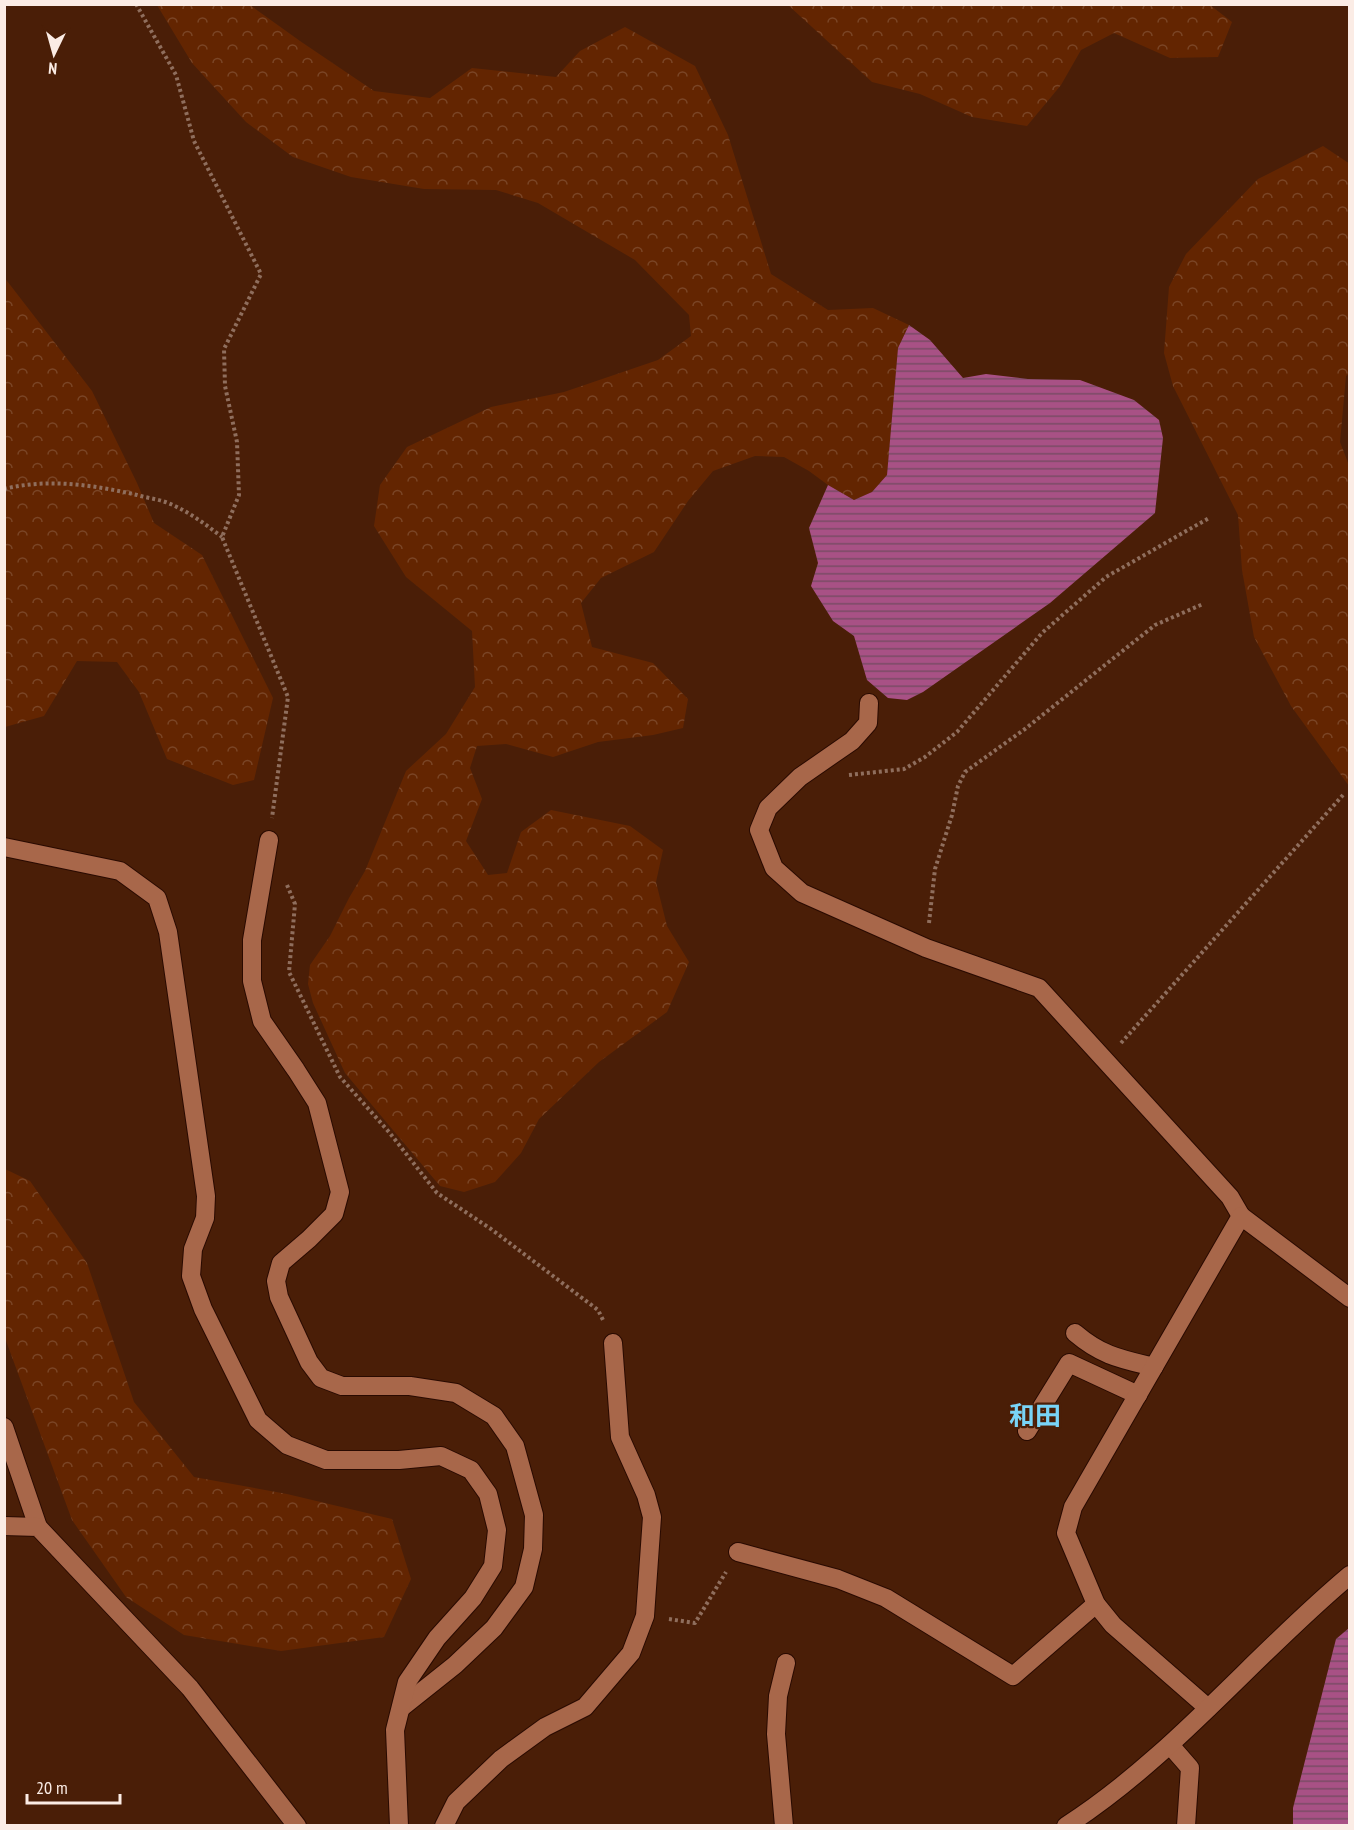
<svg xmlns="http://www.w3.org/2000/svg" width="1354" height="1830" viewBox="0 0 1354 1830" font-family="'PT Sans Narrow','Noto Sans JP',sans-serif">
<defs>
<pattern id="forest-crowns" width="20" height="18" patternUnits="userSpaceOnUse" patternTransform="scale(1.5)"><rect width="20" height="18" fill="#632501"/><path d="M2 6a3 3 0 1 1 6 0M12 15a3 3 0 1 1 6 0" fill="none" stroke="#7a4526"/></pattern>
<pattern id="water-rules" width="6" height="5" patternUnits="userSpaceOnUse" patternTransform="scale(1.5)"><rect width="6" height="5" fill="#a85185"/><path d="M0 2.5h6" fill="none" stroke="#7a4c65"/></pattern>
</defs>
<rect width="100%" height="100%" fill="#4a1e07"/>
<g fill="url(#forest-crowns)">
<polygon points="157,5 250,5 300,41 374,91 430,98 472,68 556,77 580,51 625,27 695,66 728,135 771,274 828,310 873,308 909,325 898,348 887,475 872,492 854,500 828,485 809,471 784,457 755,456 713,471 688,501 654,552 601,578 581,603 592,647 653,663 688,699 683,728 653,735 598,742 553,757 506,744 477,746 470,768 482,799 466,841 488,875 507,873 521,832 551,810 630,826 663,850 656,882 667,926 689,962 667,1012 599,1062 539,1119 521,1153 495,1182 464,1192 440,1186 345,1073 313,1003 308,984 310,965 330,936 349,898 365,871 406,771 446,734 475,687 472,631 406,577 374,526 380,485 407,447 491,407 564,392 658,360 691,336 689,315 635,260 538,203 496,190 424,189 351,177 293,157 246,122 192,63"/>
<polygon points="1210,5 1232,22 1218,57 1170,58 1114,33 1081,50 1061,85 1027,126 972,117 920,94 872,82 788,5"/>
<polygon points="1323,146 1350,164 1350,373 1346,376 1340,442 1350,468 1349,786 1291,706 1254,637 1242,570 1238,515 1173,386 1164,353 1169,287 1186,254 1258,179"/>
<polygon points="4,277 92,391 137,483 154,523 202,555 273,698 254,780 233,785 167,759 139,692 117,662 77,661 44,716 5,727"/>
<polygon points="5,1169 30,1181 87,1263 134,1402 194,1477 287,1494 392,1519 411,1579 384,1637 281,1651 184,1635 126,1597 72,1520 5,1338"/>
</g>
<g fill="url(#water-rules)">
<polygon points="909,325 930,340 963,378 986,374 1028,379 1080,380 1134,400 1159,420 1163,438 1155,513 1050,603 923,692 907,700 888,698 867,680 854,636 833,621 811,586 818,563 809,528 828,485 854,500 872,492 887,475 898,348"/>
<polygon points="1349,1628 1349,1825 1293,1825 1293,1808 1336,1639"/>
</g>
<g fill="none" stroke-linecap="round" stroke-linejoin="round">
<g stroke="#290a00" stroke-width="20">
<g id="street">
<polyline points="869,703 868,723 852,741 800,777 768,808 759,830 774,868 802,893 926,948 1039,988 1230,1197 1241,1216"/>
<polyline points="269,840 252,940 252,981 262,1021 296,1070 317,1103 340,1192 334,1214 309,1239 281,1263 276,1281 279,1297 309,1362 321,1378 342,1386 410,1386 456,1393 494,1416 515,1446 534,1515 533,1549 524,1587 494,1628 455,1665 401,1708"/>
<polyline points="4,847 120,871 157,898 168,932 206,1196 205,1218 193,1249 191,1276 203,1309 258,1420 287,1445 326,1460 399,1460 441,1456 471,1470 488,1494 497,1530 493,1566 473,1598 437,1638 407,1682 395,1730 399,1826"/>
<path d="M1075,1333C1102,1356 1121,1359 1154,1367"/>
<polyline points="4,1427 38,1527"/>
<polyline points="1027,1431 1069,1363 1138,1395"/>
<polyline points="4,1526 38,1527 190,1688 297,1826"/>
<polyline points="738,1552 838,1579 886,1598 1013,1676 1096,1604"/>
<polyline points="1208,1708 1113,1625 1096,1604 1066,1533 1073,1507 1241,1216 1350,1298"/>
<polyline points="1170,1745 1190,1768 1186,1826"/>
<polyline points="444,1826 456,1802 501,1759 545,1727 585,1707 631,1653 645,1616 652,1517 646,1495 620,1437 613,1343"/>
<polyline points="784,1826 776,1734 778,1696 786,1663"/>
</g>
</g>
<g stroke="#290a00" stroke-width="20">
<path id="secondary" d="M1066,1826C1173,1757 1253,1656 1350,1575"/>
</g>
<g stroke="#8f6e5d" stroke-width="4" stroke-dasharray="3 3" stroke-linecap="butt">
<polyline points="136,4 176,75 194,141 261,274 224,349 225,386 237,442 239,495 222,537 288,697 272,818"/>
<path d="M4,489C48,478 94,485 137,495C147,498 158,499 168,503C188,511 205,524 222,537"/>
<polyline points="849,775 904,769 925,757 957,732 1042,633 1106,577 1209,518"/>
<polyline points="287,885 295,904 289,972 340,1077 389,1132 437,1193 491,1229 598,1310 603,1320"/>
<polyline points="929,923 935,869 952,815 958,786 965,772 1025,729 1155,625 1203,604"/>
<polyline points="1121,1043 1343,795"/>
<polyline points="669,1619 695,1623 726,1572"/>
</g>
<use href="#street" stroke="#a8674a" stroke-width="18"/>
<use href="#secondary" stroke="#a8674a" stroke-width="18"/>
</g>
<g text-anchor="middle" stroke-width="4.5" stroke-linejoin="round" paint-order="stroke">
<g font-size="26" font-weight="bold" fill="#79d4f7" stroke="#4a1e07">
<text x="1035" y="1425">和田</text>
</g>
</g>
<rect width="1354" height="1830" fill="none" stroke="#fbece5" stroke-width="12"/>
<g transform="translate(54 54) rotate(185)" stroke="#4a1e07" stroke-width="4.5" paint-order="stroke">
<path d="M0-4.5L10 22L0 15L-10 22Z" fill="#fbece5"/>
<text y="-9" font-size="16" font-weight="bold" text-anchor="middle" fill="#fbece5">N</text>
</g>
<path d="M27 1794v9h93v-9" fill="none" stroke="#fbece5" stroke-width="3"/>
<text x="36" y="1794" font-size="18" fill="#fbece5" stroke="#4a1e07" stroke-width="4.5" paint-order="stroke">20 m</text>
</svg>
